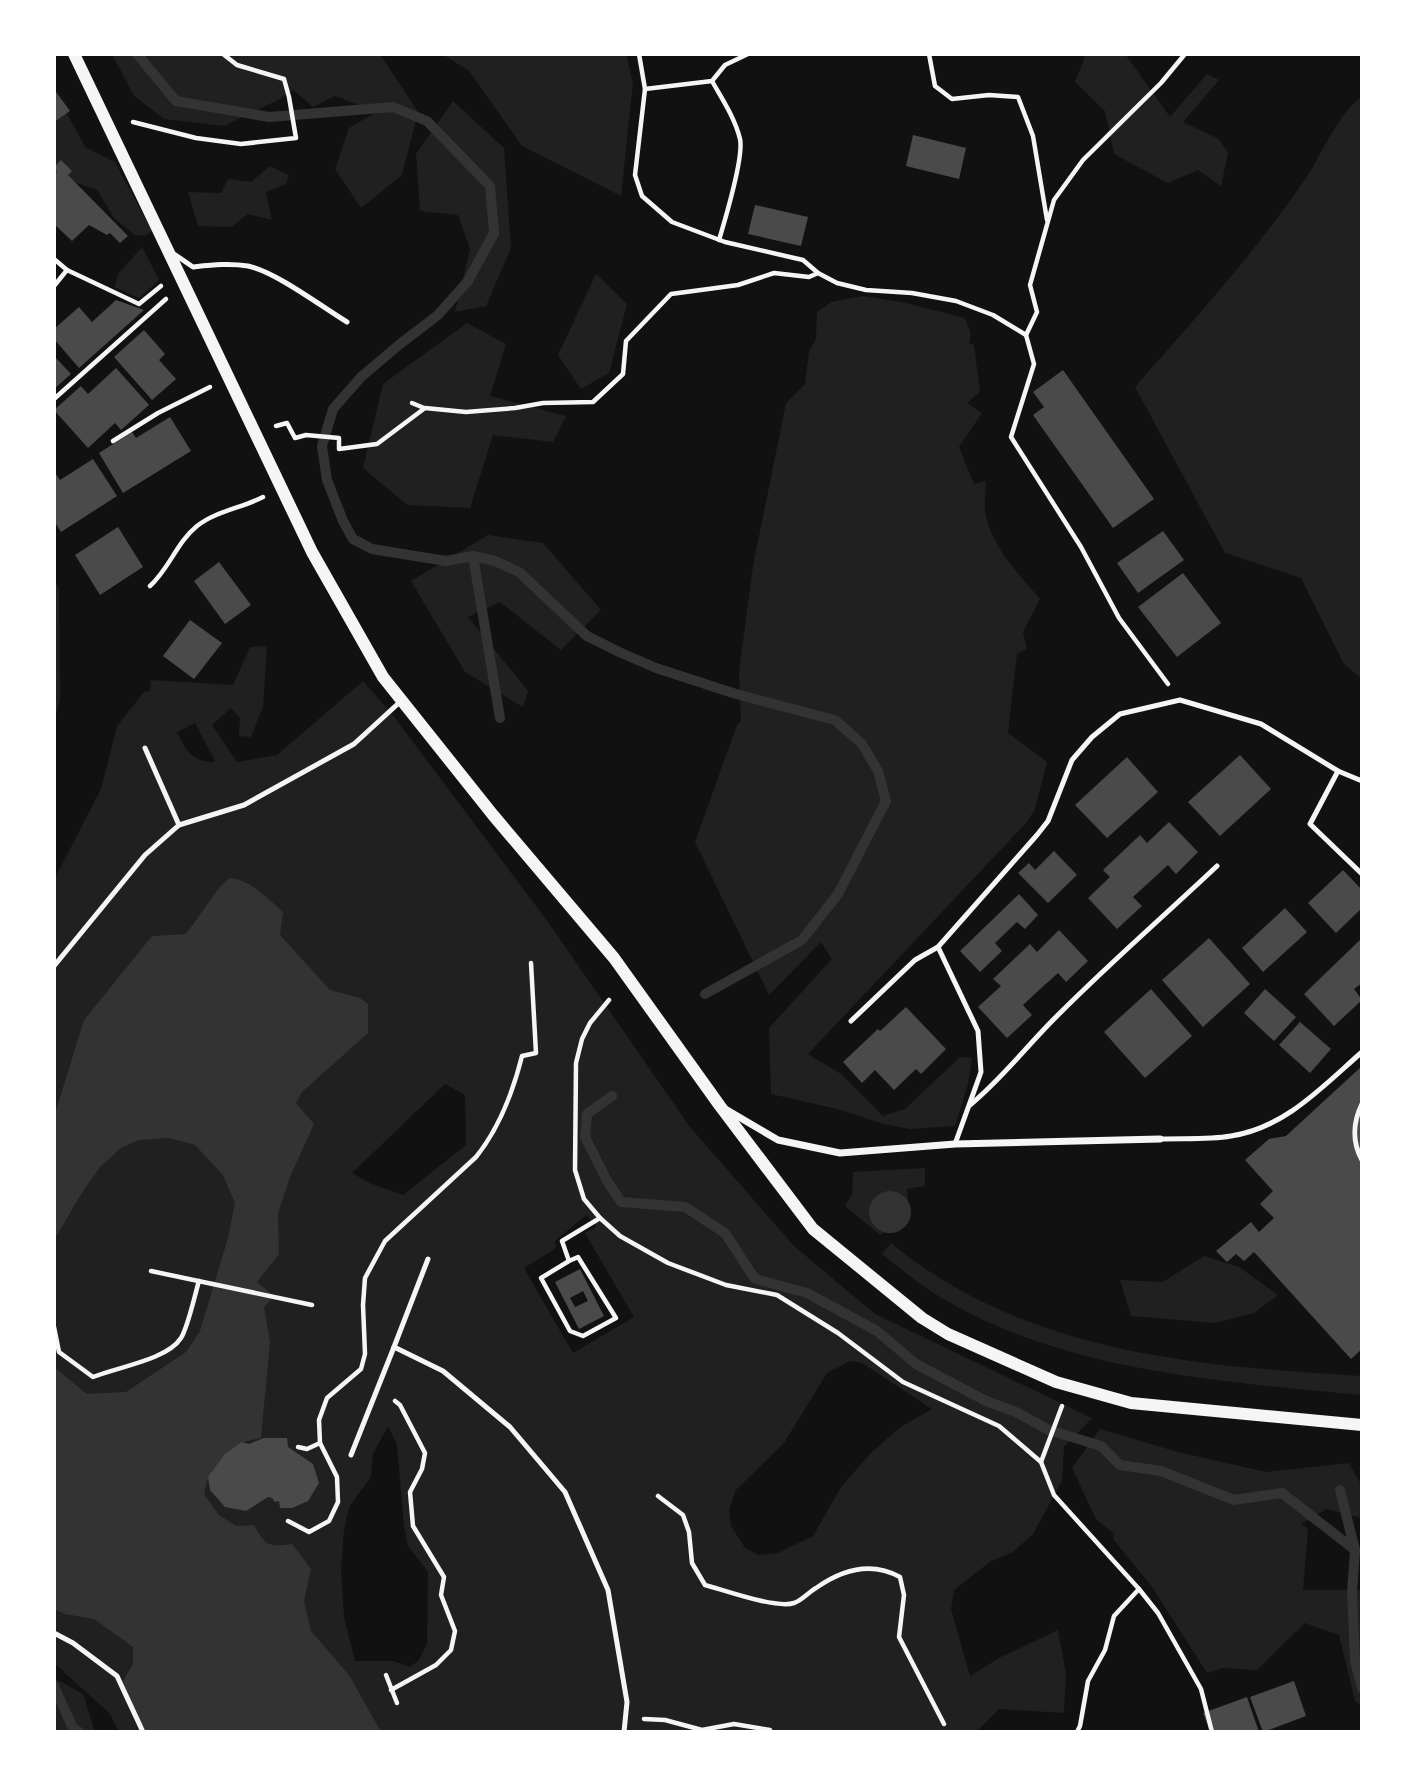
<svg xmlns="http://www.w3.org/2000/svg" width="1416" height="1786" viewBox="0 0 1416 1786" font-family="'Noto Serif',serif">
<rect width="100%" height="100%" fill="#111"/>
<g fill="#202020" fill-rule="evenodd">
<polygon points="112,54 380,54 418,112 402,175 361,208 335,169 349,128 377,112 335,96 313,107 293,90 276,101 224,126 164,119 134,96"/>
<polygon points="442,54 626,54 633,83 621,196 522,146 469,71"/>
<polygon points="1086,54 1125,54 1170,117 1207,74 1219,80 1183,122 1219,139 1228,153 1221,186 1198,170 1168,183 1114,154 1105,111 1075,82"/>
<path d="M1362,96V679L1344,664L1301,578L1225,553L1135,387C1193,321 1252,256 1302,184C1322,156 1334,118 1362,96Z"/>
<polygon points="453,101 504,148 511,248 486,306 455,312 470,249 458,215 420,211 416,154"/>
<polygon points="66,112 85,147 115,162 152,231 145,236 135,235 114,218 97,190 54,175 54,116"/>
<polygon points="270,166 289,175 286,184 266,192 272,220 248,214 231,227 198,226 188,192 221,193 228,179 251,182"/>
<polygon points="142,247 159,280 139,298 114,287 119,273"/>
<polygon points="596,274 627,304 609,373 581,389 558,355"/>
<path d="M862,296L901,302L965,318L971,334L969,343L974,345L980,392L967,403L982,413L959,447L974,484L986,481C986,490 984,500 985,509C989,545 1019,574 1040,599L1023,632L1027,649L1017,654L1008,733L1047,762L1035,809L1027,822L808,1054L841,1074L883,1116L905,1109L960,1057L972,1058L968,1084L955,1126L910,1129L884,1124L837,1109L771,1094L769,1028L832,959L821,942L769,995L695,842L737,725L741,721L739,672L753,566L786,403L805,384L809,352L816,339L817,312L831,302Z"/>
<polygon points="467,323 506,344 490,396 566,416 553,442 493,435 470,508 407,505 363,468 383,384"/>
<polygon points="488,535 543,543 601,610 561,650 500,602 468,617 528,691 523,707 465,672 411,581"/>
<polygon points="54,580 59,588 60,700 54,723"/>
<path d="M267,646L263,707L251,737L239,736L240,718L231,708L212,725L237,762L277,755L363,681L392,714L548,922L690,1127L794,1246L875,1314L1092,1418L1064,1447L1062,1481L1033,1534L1013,1552L991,1561L954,1590L951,1609L970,1676L1001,1657L1058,1630L1066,1674L1064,1713L999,1709L976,1732H119L110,1714L54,1663V880L101,789L117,726L144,692L150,691L151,680L233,685L250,647ZM195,723L215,761L214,762C193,762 186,751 177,732ZM445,1084L465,1095L466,1145L403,1195L372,1184L352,1173ZM586,1215L597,1227L585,1233L634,1317L573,1353L524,1268L556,1248L555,1241ZM850,1361L862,1363L932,1409L899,1428L871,1453L841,1487L813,1536L778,1553L758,1555L745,1548L731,1526L729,1510L736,1490L784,1443L827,1373ZM388,1426L397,1445L404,1526L408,1546L428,1572L427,1644L419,1660L410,1667L393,1661H355L344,1617L341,1569L344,1530L349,1507L371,1477L373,1454Z"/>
<path d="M925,1168V1186L907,1189L908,1202L903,1196L870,1206C867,1218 873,1228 885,1232L880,1235L845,1206L852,1194L853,1172Z"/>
<path d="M891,1243C1024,1353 1196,1366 1362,1376V1395C1225,1382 1069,1372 947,1301C924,1288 903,1271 882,1254Z"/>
<polygon points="1204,1256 1239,1267 1278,1295 1254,1313 1215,1323 1131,1316 1120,1280 1163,1282"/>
<polygon points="1100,1429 1178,1452 1266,1472 1349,1463 1362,1486 1362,1518 1326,1509 1301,1524 1308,1529 1303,1590 1362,1590 1362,1706 1355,1701 1339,1635 1305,1623 1257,1670 1223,1668 1207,1673 1152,1587 1113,1539 1114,1534 1096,1519 1072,1468"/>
<polygon points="54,1678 83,1694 95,1732 54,1732"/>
</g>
<g fill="#333">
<path d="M229,878C250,879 268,899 283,912L280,935L330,990L360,998L368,1004V1033L302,1092L296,1103L314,1124L290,1177L278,1213L279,1254L257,1282L274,1296L264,1307L270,1342L261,1438L243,1442L208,1477L204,1494L219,1515L236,1526L254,1525C265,1546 269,1547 292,1544L311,1569L304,1601L311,1631L349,1675L381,1732H141L123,1681L133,1664V1647L94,1619L65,1614L54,1609V1367L87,1394L126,1392L186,1352L200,1331L228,1238L235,1203L223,1175L195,1145L170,1138L139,1140L121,1148L101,1166L83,1191L54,1240V1117L84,1020L152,936L186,934L219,888Z"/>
<circle cx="890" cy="1212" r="21"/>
</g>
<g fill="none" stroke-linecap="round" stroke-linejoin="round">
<g stroke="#333" stroke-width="10">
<polyline points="137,54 176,101 269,117 393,107 427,121 490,186 494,233 468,281 438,315 400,344 361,377 333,409 322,446 327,480 343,521 353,539 372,549 446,561 473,556 495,561 519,572 587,636 619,652 656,668 736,694 835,720 862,744 878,771 886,801 838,894 802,940 705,994"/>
<polyline points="473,556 500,718"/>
<polyline points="612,1096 587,1114 585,1137 606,1179 621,1202 685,1207 725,1233 755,1279 807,1293 877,1331 916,1364 986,1401 1016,1412 1049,1430 1101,1446 1120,1465 1161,1471 1234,1500 1282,1493 1355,1550"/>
<polyline points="1340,1490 1355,1550 1352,1592 1355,1661 1362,1688"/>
<polyline points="54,1686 73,1728 79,1732"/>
</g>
</g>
<g fill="#4a4a4a" fill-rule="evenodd">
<polygon points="54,89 70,111 54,122"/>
<polygon points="913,135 966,148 959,179 906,166"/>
<polygon points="61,160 72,171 68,175 128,236 120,243 110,233 107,235 89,225 72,241 54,224 54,175 57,172 54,167"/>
<polygon points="755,205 808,217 801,246 748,234"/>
<polygon points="116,300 144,310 79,368 54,339 54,329 79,307 92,322"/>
<polygon points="144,330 165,354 159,360 176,379 152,400 114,357"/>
<polygon points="54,356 71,374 54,389"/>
<polygon points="116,368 149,405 121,430 115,423 88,448 54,410 81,386 88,394"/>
<polygon points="1063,370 1154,499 1113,528 1033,415 1044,407 1033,392"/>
<polygon points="170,417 191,451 123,493 99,453 132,432 136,438"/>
<polygon points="93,459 117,496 61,532 54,521 54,471 60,480"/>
<polygon points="118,527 143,567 100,595 75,555"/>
<polygon points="1163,531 1184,560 1138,593 1117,563"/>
<polygon points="219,562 251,605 225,624 194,581"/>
<polygon points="1183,573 1221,623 1177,657 1138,607"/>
<polygon points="190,620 222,643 194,679 163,656"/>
<polygon points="1240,755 1271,789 1220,836 1188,802"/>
<polygon points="1127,757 1158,792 1107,838 1075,805"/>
<polygon points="1169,822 1198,852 1176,874 1168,865 1133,897 1142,906 1117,929 1088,898 1110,877 1103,870 1140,835 1147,843"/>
<polygon points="1054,851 1077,875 1048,903 1018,873 1029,863 1035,870"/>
<polygon points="1343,870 1362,890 1362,908 1336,933 1308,903"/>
<polygon points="1019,894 1038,915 1025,929 1017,922 995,943 1002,951 980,972 960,951"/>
<polygon points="1285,908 1307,932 1263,972 1242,948"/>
<polygon points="1059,930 1088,961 1066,982 1058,973 1038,991 1023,1005 1032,1015 1007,1038 978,1007 1001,986 993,979 1030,944 1037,952"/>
<polygon points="1209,938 1250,984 1203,1027 1162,980"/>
<polygon points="1362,938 1362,983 1354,989 1362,1000 1334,1026 1304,994"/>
<polygon points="1151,989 1192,1036 1145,1078 1104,1032"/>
<polygon points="1265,989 1296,1017 1274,1041 1244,1013"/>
<polygon points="906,1007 946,1049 921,1074 916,1069 894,1090 875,1070 862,1083 843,1062 878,1029 880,1031"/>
<polygon points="1300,1022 1331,1049 1310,1073 1279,1045"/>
<polygon points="1362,1066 1362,1349 1351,1359 1254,1252 1244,1261 1236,1254 1227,1262 1216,1251 1251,1222 1259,1232 1274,1218 1260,1204 1273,1191 1245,1160 1269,1139 1286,1136"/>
<path d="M580,1269L604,1316L579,1329L555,1282ZM583,1291L588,1301L575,1307L570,1298Z"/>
<polygon points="264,1438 287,1438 288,1447 313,1464 319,1483 308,1501 292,1508 280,1508 279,1501 275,1502 272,1498 268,1497 246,1511 225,1507 210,1490 208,1477 225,1454 242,1442 249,1444"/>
<polygon points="1294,1681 1306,1716 1263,1732 1250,1697"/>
<polygon points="1247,1697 1259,1732 1210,1732 1203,1713"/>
</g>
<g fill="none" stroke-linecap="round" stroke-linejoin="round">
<g stroke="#f5f5f5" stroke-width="4.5">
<polyline points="639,54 645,89 635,175 642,196 672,222 725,242 803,260 818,273 837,283 866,290 912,293 956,301 993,315 1026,335"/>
<polyline points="929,54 935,86 952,99 989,95 1018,97 1033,136 1047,220"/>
<path d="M712,81C722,99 735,118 740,139C744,157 725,220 719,240"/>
<polyline points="645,89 712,81 725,65 748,54"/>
<polyline points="133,122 196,138 241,144 296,138 289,97 284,79 237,65 223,54"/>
<polyline points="54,259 67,270 139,304 161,286"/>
<polyline points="54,286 67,270"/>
<polyline points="54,399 166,299"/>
<polyline points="412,403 424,408"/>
<polyline points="276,426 287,423 295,438 306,435 339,438 339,449 377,444 425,408 466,412 515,408 543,403 593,402 623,374 626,341 671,294 738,285 774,273 809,277 818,273"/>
<polyline points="113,441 158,413 210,387"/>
<path d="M150,586C169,569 177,542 197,526C216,511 242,508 263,497"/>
<polyline points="1168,684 1119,618 1081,547 1011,437 1034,364 1026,335 1037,312 1030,285 1054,200 1083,160 1161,83 1185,54"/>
<polyline points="609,1000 590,1023 582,1039 576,1063 575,1170 584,1199 600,1218 620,1236 668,1263 726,1285 777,1295 838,1333 903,1382 999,1426 1041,1462"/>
<polyline points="569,1261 541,1278 570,1331 583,1336 616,1318 578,1257 569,1261 562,1241 600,1218"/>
<polyline points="151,1271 312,1305"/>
<path d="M54,1327L59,1352L93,1377C117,1367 167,1360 181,1338C188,1327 195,1294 199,1281"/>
<polyline points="1062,1406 1041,1462 1054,1495 1139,1589 1158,1613 1201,1689 1212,1732"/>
<polyline points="298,1447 307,1449 320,1443"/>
<path d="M658,1496L683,1515L689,1532L692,1563L705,1585C724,1590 776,1609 794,1603C801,1601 809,1592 816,1588C843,1569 871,1561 900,1577L904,1595L899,1637L944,1724"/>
<path d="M288,1521L309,1532L329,1521L338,1502L337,1477L320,1443L319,1420L327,1398L361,1369L365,1354L363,1305L365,1278L385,1241L476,1157C500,1127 513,1092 522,1056L536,1053L531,963"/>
<polyline points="386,1675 397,1703"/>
<polyline points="391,1690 436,1665 451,1650 455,1631 441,1595 444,1577 413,1526 410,1492 422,1469 425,1453 400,1405 395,1401"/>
<polyline points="644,1719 665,1720 702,1730 734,1724 770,1730"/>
<polyline points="1077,1732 1080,1726 1088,1681 1105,1650 1114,1616 1139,1589"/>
</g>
<g stroke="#f5f5f5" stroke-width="5">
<path d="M171,252L193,267C212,265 229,263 248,266C276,272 322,307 347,322"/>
<polyline points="145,748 179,825"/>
<polyline points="1338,771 1362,781"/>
<polyline points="938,947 978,1031 981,1072 955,1144"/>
<polyline points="54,966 145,855 179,825 244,805 354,744 401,701"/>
<polyline points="851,1021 915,960 938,947 1037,835 1048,821 1072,760 1092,737 1120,714 1180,700 1261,724 1338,771 1310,824 1362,874"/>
<path d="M1362,1104C1353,1122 1352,1142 1362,1160"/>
<path d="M970,1105C1003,1078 1029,1043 1060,1013C1111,962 1165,915 1217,866"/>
<path d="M1160,1139C1183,1138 1208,1140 1231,1136C1285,1128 1323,1086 1362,1052"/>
<polyline points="428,1259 394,1347 443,1371 510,1427 565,1492 608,1590 627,1702 624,1732"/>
<polyline points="351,1455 394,1347"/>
<polyline points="54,1633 73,1643 117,1676 143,1732"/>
</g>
<polyline stroke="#f5f5f5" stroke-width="7" points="727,1110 778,1140 840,1153 955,1144 1160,1139"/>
<polyline stroke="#f5f5f5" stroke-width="12" points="74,54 312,552 383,677 493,815 614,958 720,1106 813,1229 922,1318 948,1334 1056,1382 1131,1403 1362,1425"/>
</g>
<rect width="1416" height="1786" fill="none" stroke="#ffffff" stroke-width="112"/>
</svg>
